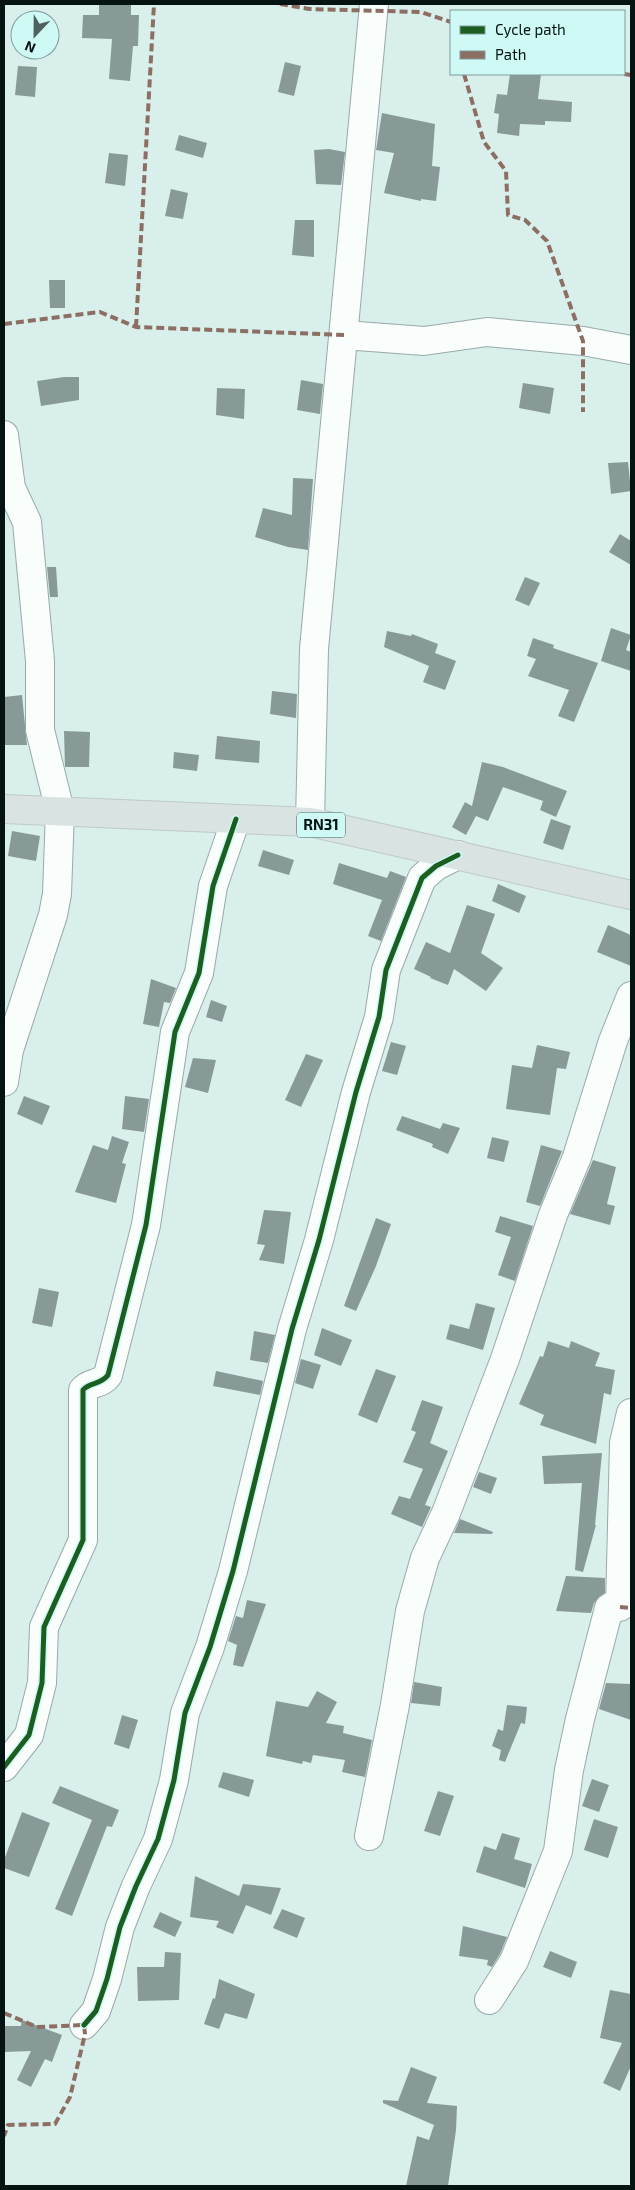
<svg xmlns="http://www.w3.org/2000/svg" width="635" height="2190" viewBox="0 0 635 2190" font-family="'Exo 2',sans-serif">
<rect width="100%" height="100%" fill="#d8efec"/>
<g fill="#889a98">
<polygon points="99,4 131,4 131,15 139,15 138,46 133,46 130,81 109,79 112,39 82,38 83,15 99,15"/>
<polygon points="285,62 301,66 294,96 278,92"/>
<polygon points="18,66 37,67 35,97 15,95"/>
<polygon points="510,74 541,74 538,99 572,102 571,122 545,121 545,125 520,124 519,136 497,133 499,114 494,113 497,94 507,95"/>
<polygon points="382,113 435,124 432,166 440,167 436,201 421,199 421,201 384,193 394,153 376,150"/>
<polygon points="179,135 207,143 203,158 175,150"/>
<polygon points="329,149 345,152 341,185 316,184 314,150"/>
<polygon points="109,153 128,155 125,186 105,183"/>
<polygon points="171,189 188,193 183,219 165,216"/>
<polygon points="295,220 314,220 314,257 292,255"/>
<polygon points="49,280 65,280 65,308 50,308"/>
<polygon points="64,377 79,377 79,400 41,406 37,381"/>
<polygon points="301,380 323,384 320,414 297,410"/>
<polygon points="523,383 554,388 550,414 519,408"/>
<polygon points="217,388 245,389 244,419 216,415"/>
<polygon points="628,462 631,491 611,494 608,463"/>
<polygon points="293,478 313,479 308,550 288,547 255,537 263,508 292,515"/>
<polygon points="620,534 631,541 631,565 609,552"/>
<polygon points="47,567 56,567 58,597 50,597"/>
<polygon points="525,577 540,583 529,606 515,600"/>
<polygon points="611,628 631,635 626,650 631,652 631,671 601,661"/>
<polygon points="387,631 411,636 412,634 438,644 435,653 456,661 445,690 423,682 429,666 384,647"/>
<polygon points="533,638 554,645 553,648 598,663 574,722 558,716 569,690 528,676 536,659 527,656"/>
<polygon points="272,691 297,694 296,718 270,714"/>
<polygon points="22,695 27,745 4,745 4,697"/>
<polygon points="64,731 90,732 89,767 65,767"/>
<polygon points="217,736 260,741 259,763 215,759"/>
<polygon points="174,752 199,755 197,771 173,768"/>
<polygon points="482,762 503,767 567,791 556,817 540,810 543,801 503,787 488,821 476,816 466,835 452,827 465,802 472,806"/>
<polygon points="551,819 571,826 563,850 543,843"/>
<polygon points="12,831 40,836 36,861 8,856"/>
<polygon points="263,850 294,860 289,875 258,866"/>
<polygon points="339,863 387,878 390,871 406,877 381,941 368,936 382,900 333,884"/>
<polygon points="498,884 526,896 519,913 492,901"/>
<polygon points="467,905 495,914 481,953 503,968 486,991 454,969 448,985 430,978 431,977 414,969 426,942 450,953"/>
<polygon points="608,925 631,935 631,966 597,952"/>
<polygon points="151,979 176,988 170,1003 164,1002 159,1027 143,1024"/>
<polygon points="211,1000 227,1006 222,1022 206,1017"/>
<polygon points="391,1042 406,1046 397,1075 382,1071"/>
<polygon points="537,1045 570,1052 566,1069 557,1068 550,1115 506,1109 512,1065 532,1068"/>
<polygon points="306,1054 323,1060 301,1107 285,1100"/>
<polygon points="193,1058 216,1060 208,1093 185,1087"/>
<polygon points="24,1096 50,1106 42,1125 17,1114"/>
<polygon points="125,1096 149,1099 144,1132 122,1129"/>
<polygon points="402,1116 440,1129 443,1123 460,1128 448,1154 432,1147 433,1144 396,1130"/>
<polygon points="112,1136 129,1142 122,1163 126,1164 116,1203 75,1192 93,1145 108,1150"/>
<polygon points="492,1137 509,1141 504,1162 487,1158"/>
<polygon points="541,1145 562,1151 540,1206 526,1202"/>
<polygon points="593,1160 616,1167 607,1204 615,1206 610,1225 570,1214"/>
<polygon points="264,1210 291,1212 284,1264 259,1260 265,1245 257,1244"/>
<polygon points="500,1216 533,1226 515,1281 498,1275 511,1237 495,1232"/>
<polygon points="376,1218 391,1224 376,1266 356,1311 344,1306"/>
<polygon points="39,1288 59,1292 52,1327 32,1323"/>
<polygon points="476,1303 495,1308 483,1350 446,1339 450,1324 469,1329"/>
<polygon points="322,1328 352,1340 341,1366 314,1355"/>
<polygon points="254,1331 275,1335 268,1363 250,1360"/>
<polygon points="548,1341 569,1348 571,1341 600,1353 595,1366 615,1370 611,1395 604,1393 596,1444 540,1425 544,1415 519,1404 540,1356 543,1357"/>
<polygon points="301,1359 321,1365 313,1389 295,1383"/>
<polygon points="376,1369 396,1376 377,1423 358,1415"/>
<polygon points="216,1371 263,1381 260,1395 213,1386"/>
<polygon points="422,1400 443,1407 430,1443 448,1451 425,1505 431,1507 422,1527 391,1514 399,1496 410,1499 423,1469 403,1462 416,1432 411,1430"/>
<polygon points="602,1453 595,1525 596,1525 583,1572 575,1570 582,1483 544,1484 542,1456"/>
<polygon points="479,1472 497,1478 491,1494 473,1487"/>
<polygon points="460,1519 493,1532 492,1534 454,1533"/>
<polygon points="566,1576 605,1578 605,1593 594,1603 591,1613 556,1611"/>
<polygon points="247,1600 266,1604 243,1667 233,1665 237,1645 228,1641 236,1616 243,1618"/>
<polygon points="414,1682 442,1687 440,1706 411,1703"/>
<polygon points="606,1683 631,1684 631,1720 599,1709"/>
<polygon points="317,1691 337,1702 326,1723 344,1726 343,1733 372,1740 365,1777 342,1772 345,1760 313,1755 311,1763 303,1761 302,1764 266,1756 276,1701 308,1707"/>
<polygon points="507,1705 527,1707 525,1724 521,1723 505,1762 499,1760 501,1750 492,1746 498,1729 503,1731"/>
<polygon points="122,1715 138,1720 129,1749 114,1744"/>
<polygon points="223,1772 254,1780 249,1797 218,1787"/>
<polygon points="592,1779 609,1785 599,1812 582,1806"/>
<polygon points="60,1786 119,1810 112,1827 107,1826 72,1916 55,1909 92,1820 52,1803"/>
<polygon points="438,1791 454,1796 440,1836 424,1831"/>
<polygon points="22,1812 50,1823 29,1877 4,1868 4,1860"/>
<polygon points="594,1819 618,1827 608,1858 584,1850"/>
<polygon points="502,1833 520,1838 514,1859 532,1864 525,1888 476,1872 484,1846 496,1850"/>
<polygon points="195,1876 239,1896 243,1884 281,1888 271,1915 246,1905 233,1934 216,1927 219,1921 190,1917"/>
<polygon points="282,1909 305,1918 297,1938 273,1928"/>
<polygon points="160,1912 182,1922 175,1937 153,1927"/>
<polygon points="463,1926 507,1937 500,1954 492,1967 487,1965 488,1960 459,1956"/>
<polygon points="550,1951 577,1962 571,1978 543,1967"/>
<polygon points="165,1952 181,1953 179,2000 138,2001 137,1967 164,1967"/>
<polygon points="219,1979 255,1994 247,2019 225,2013 219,2029 204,2024 213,1998 215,1999"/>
<polygon points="610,1990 631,1994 631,2066 620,2091 603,2083 622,2043 600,2038"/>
<polygon points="22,2020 62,2035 52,2062 45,2059 31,2087 17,2080 31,2051 4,2052 4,2026 21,2026"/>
<polygon points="411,2067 437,2077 427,2103 457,2106 456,2130 448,2186 406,2186 417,2136 429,2140 434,2125 383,2103 383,2100 398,2101"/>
</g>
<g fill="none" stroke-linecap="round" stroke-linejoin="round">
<g stroke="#98aaa8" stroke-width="30">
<g id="minor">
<polyline points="344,335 424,341 487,332 583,341 631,350"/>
<polyline points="4,435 11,488 27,522 40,661 40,730 60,811 57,894 53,915 9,1050 4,1082"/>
<polyline points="310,822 314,649 374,4"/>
<path d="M4,1767L29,1735L42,1683L44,1627L83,1540V1390C89,1382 101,1385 108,1375L146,1225L175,1032L199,973L213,886L236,819"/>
<polyline points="369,1836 395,1705 410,1611 425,1558 446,1513 505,1359 553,1215 577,1157 613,1041 631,996"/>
<polyline points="489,2000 514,1961 558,1851 569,1770 580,1719 609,1608 612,1606 620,1607 624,1443 631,1413"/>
<polyline points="84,2025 96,2011 107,1979 120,1927 136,1886 158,1839 174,1780 185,1713 210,1647 233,1571 292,1329 319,1240 356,1092 379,1017 386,970 422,878 436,866 458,855"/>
</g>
</g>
<g stroke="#bfcac8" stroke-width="30">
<polyline id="major" points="4,809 310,822 631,895"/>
</g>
<use href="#minor" stroke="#f9fdfc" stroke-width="28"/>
<use href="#major" stroke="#d8e3e2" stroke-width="28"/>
<g stroke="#8d6e63" stroke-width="4" stroke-dasharray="8 4" stroke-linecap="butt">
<polyline points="280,4 309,9 421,12 451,22"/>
<polyline points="464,74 484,142 506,171 508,215 525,220 547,241 583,341 583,412"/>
<polyline points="624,74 631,75"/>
<polyline points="4,324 100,312 136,327 344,335"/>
<polyline points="136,327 154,4"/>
<polyline points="620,1607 631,1608"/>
<polyline points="4,2013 37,2027 84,2025 85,2034 70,2097 55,2124 8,2125 4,2136"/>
</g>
<g stroke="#cef9f4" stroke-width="8">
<g id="cycleway">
<path d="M4,1767L29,1735L42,1683L44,1627L83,1540V1390C89,1382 101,1385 108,1375L146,1225L175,1032L199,973L213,886L236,819"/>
<polyline points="84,2025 96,2011 107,1979 120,1927 136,1886 158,1839 174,1780 185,1713 210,1647 233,1571 292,1329 319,1240 356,1092 379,1017 386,970 422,878 436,866 458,855"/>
</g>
</g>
<use href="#cycleway" stroke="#1b5e20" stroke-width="5"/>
</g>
<g text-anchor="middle" stroke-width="5" stroke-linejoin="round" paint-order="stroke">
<rect fill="#cef9f4" stroke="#415956" stroke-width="1" x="297" y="812.5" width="48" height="25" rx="4"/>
<g font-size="15" font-weight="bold" fill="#051412">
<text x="321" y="830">RN31</text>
</g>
</g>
<rect width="635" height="2190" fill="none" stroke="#051412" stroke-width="10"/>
<rect x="450" y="10" width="175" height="65" fill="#cef9f4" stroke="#7e9d9a"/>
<rect x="460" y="26" width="25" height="8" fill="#1b5e20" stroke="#7e9d9a"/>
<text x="495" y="35" font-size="15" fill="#051412">Cycle path</text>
<rect x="460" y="51" width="25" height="8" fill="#8d6e63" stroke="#7e9d9a"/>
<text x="495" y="60" font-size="15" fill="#051412">Path</text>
<g transform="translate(35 35) rotate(202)"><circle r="24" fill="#cef9f4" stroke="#7e9d9a"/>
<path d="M0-4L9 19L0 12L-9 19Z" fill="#4f615e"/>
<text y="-8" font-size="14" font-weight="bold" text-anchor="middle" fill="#051412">N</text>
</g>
</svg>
